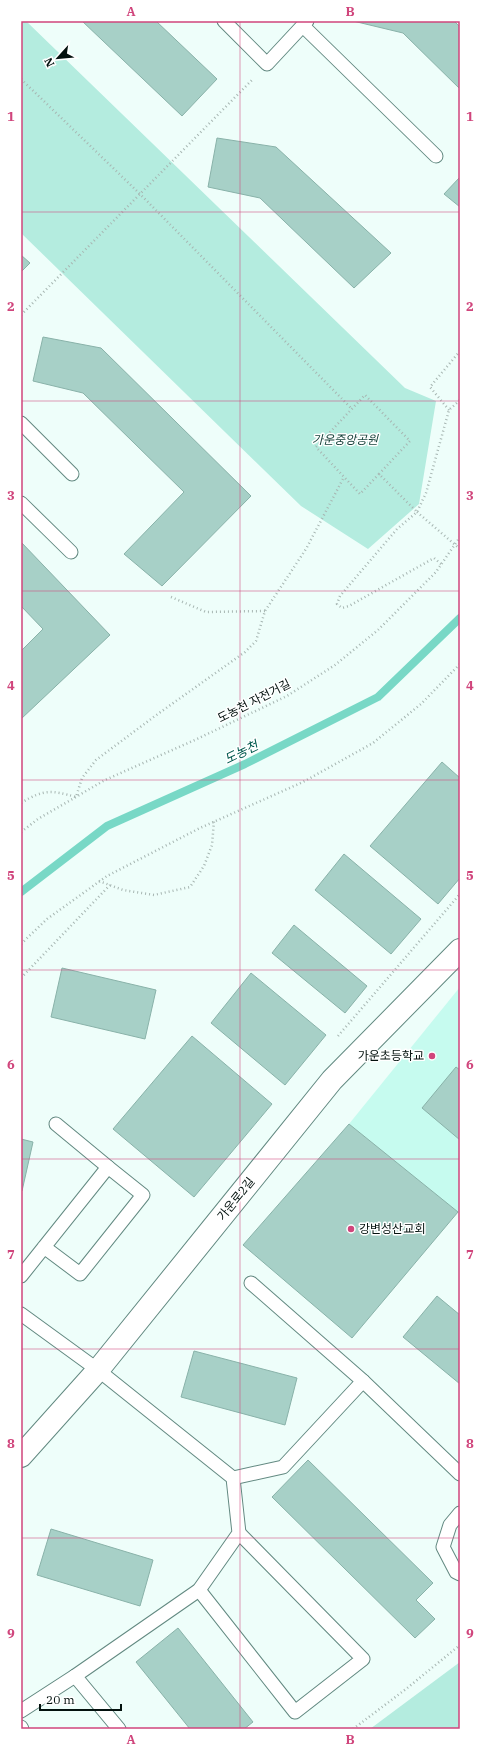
<svg xmlns="http://www.w3.org/2000/svg" width="481" height="1750" viewBox="0 0 481 1750" font-family="'IBM Plex Serif','Noto Sans KR',serif">
<rect width="100%" height="100%" fill="#eefefa"/>
<polygon fill="#c6fbef" points="460,987 460,1214 349,1124"/>
<g fill="#b4ecdf">
<polygon points="21,21 26,21 405,388 436,401 419,504 368,549 301,506 21,233"/>
<polygon points="460,1662 460,1729 370,1729"/>
</g>
<g fill="none" stroke-linecap="round" stroke-linejoin="round">
<polyline stroke="#78d8c6" stroke-width="8" points="21,892 107,826 245,764 378,697 460,618"/>
</g>
<g fill="#a7d0c7" stroke="#89b2a9">
<polygon points="82,21 156,21 217,79 182,116"/>
<polygon points="353,21 454,21 460,27 460,89 403,33"/>
<polygon points="217,138 276,147 391,253 354,288 260,198 208,187"/>
<polygon points="460,177 460,207 444,194"/>
<polygon points="21,255 30,263 21,272"/>
<polygon points="43,337 101,348 251,496 162,586 124,554 184,492 83,393 33,381"/>
<polygon points="21,542 110,635 21,719 21,651 43,629 21,606"/>
<polygon points="442,762 460,778 460,878 438,904 370,846"/>
<polygon points="344,854 421,919 391,954 315,890"/>
<polygon points="294,925 367,986 345,1013 272,953"/>
<polygon points="62,968 156,990 145,1039 51,1017"/>
<polygon points="251,973 326,1035 285,1085 211,1023"/>
<polygon points="192,1036 272,1104 194,1197 113,1129"/>
<polygon points="456,1067 460,1070 460,1140 422,1108"/>
<polygon points="349,1124 458,1212 352,1338 243,1245"/>
<polygon points="21,1139 33,1142 22,1191 21,1191"/>
<polygon points="437,1296 460,1315 460,1384 403,1337"/>
<polygon points="194,1351 297,1378 285,1425 181,1397"/>
<polygon points="308,1460 433,1583 416,1600 435,1619 415,1638 272,1497"/>
<polygon points="51,1529 153,1560 140,1606 37,1575"/>
<polygon points="178,1628 253,1722 244,1729 190,1729 136,1662"/>
</g>
<g fill="none" stroke-linecap="round" stroke-linejoin="round">
<g stroke="#628981" stroke-width="15">
<g id="service">
<polyline points="224,21 267,64 307,21"/>
<polyline points="303,26 436,156"/>
<polyline points="21,423 72,474"/>
<polyline points="21,503 71,552"/>
<polyline points="56,1124 108,1167"/>
<polyline points="21,1276 108,1167 143,1195 80,1274 44,1247"/>
<polyline points="251,1283 363,1381"/>
<polyline points="21,1314 98,1370 233,1478 239,1533 199,1590 75,1676 21,1711"/>
<polyline points="233,1478 283,1467 363,1381 460,1474"/>
<polyline points="460,1513 450,1525 443,1547 456,1572 460,1574"/>
<polyline points="199,1590 295,1712 363,1659 239,1533"/>
<polyline points="75,1676 119,1729"/>
<polyline points="21,1727 22,1729"/>
</g>
</g>
<g stroke="#628981" stroke-width="24">
<polyline id="minor" points="21,1456 98,1370 332,1080 460,950"/>
</g>
<g stroke="#a7b6b2" stroke-width="2.5" stroke-dasharray="1 3" stroke-linecap="butt">
<polyline points="21,79 140,194 352,409"/>
<polyline points="21,315 253,79"/>
<polyline points="449,410 430,387 460,351"/>
<polyline points="379,474 410,441 365,395 316,447 360,494 379,474 417,512"/>
<polyline points="441,564 434,558 349,606 342,608 337,604 340,596 397,529 417,512 426,493 449,410 460,400"/>
<polyline points="171,597 206,612 265,611"/>
<path d="M21,803C44,789 51,790 76,797L82,778L96,760L155,716L245,652L256,641L265,611L306,549L344,477"/>
<polyline points="21,832 38,819 105,780 197,739 287,696 335,665 378,630 436,572 460,537"/>
<polyline points="99,881 123,890 154,895 190,887 204,866 212,845 214,821"/>
<polyline points="21,944 47,919 107,876 200,828 303,782 373,743 421,704 460,664"/>
<polyline points="21,978 110,885"/>
<polyline points="338,1036 460,894"/>
<polyline points="353,1729 406,1689 460,1645"/>
</g>
<use href="#service" stroke="#fff" stroke-width="13"/>
<use href="#minor" stroke="#fff" stroke-width="22"/>
<polyline stroke="#a7b6b2" stroke-width="2.5" stroke-dasharray="1 3" stroke-linecap="butt" points="417,512 460,549"/>
</g>
<path fill="none" stroke="#d0457c" stroke-width="1" stroke-opacity="0.55" d="M240,21V1729M21,212H460M21,401H460M21,591H460M21,780H460M21,970H460M21,1159H460M21,1349H460M21,1538H460"/>
<g fill="#d0457c" stroke="#fff" stroke-width="1.5">
<circle cx="432" cy="1056" r="4"/>
<circle cx="351" cy="1229" r="4"/>
</g>
<g text-anchor="middle" stroke-width="3" stroke-linejoin="round" paint-order="stroke">
<g font-size="12" font-style="italic" fill="#113e36" stroke="#fff">
<text x="345" y="444">가운중앙공원</text>
</g>
<g font-size="12" fill="#03110e" stroke="#fff">
<text transform="translate(254 701) rotate(-27)" y="4">도농천 자전거길</text>
<text transform="translate(236 1199) rotate(-51)" y="4">가운로2길</text>
</g>
<g font-size="12" fill="#03110e" stroke="#fff" text-anchor="end">
<text x="424" y="1060">가운초등학교</text>
<text x="359" y="1233" text-anchor="start">강변성산교회</text>
</g>
<g font-size="13" font-style="italic" fill="#00594d" stroke="#fff">
<text transform="translate(241 752) rotate(-26)" y="5">도농천</text>
</g>
</g>
<rect width="481" height="1750" fill="none" stroke="#ffffff" stroke-width="44"/>
<g transform="translate(58 58) rotate(243)" stroke="#ffffff" stroke-width="3" paint-order="stroke">
<path d="M0-3L7 15L0 10L-7 15Z" fill="#03110e"/>
<text y="-6" font-size="11" font-weight="bold" text-anchor="middle" fill="#03110e">N</text>
</g>
<path d="M40 1704v6h81v-6" fill="none" stroke="#03110e" stroke-width="2"/>
<text x="46" y="1704" font-size="12" fill="#03110e" stroke="#ffffff" stroke-width="3" paint-order="stroke">20 m</text>
<rect x="22" y="22" width="437" height="1706" fill="none" stroke="#d0457c" stroke-width="1.5"/>
<g font-size="13" text-anchor="middle" font-weight="bold" fill="#d0457c">
<text x="131" y="16">A</text>
<text x="350" y="16">B</text>
<text x="11" y="121">1</text>
<text x="470" y="121">1</text>
<text x="11" y="311">2</text>
<text x="470" y="311">2</text>
<text x="11" y="500">3</text>
<text x="470" y="500">3</text>
<text x="11" y="690">4</text>
<text x="470" y="690">4</text>
<text x="11" y="880">5</text>
<text x="470" y="880">5</text>
<text x="11" y="1069">6</text>
<text x="470" y="1069">6</text>
<text x="11" y="1259">7</text>
<text x="470" y="1259">7</text>
<text x="11" y="1448">8</text>
<text x="470" y="1448">8</text>
<text x="11" y="1638">9</text>
<text x="470" y="1638">9</text>
<text x="131" y="1744">A</text>
<text x="350" y="1744">B</text>
</g>
</svg>
